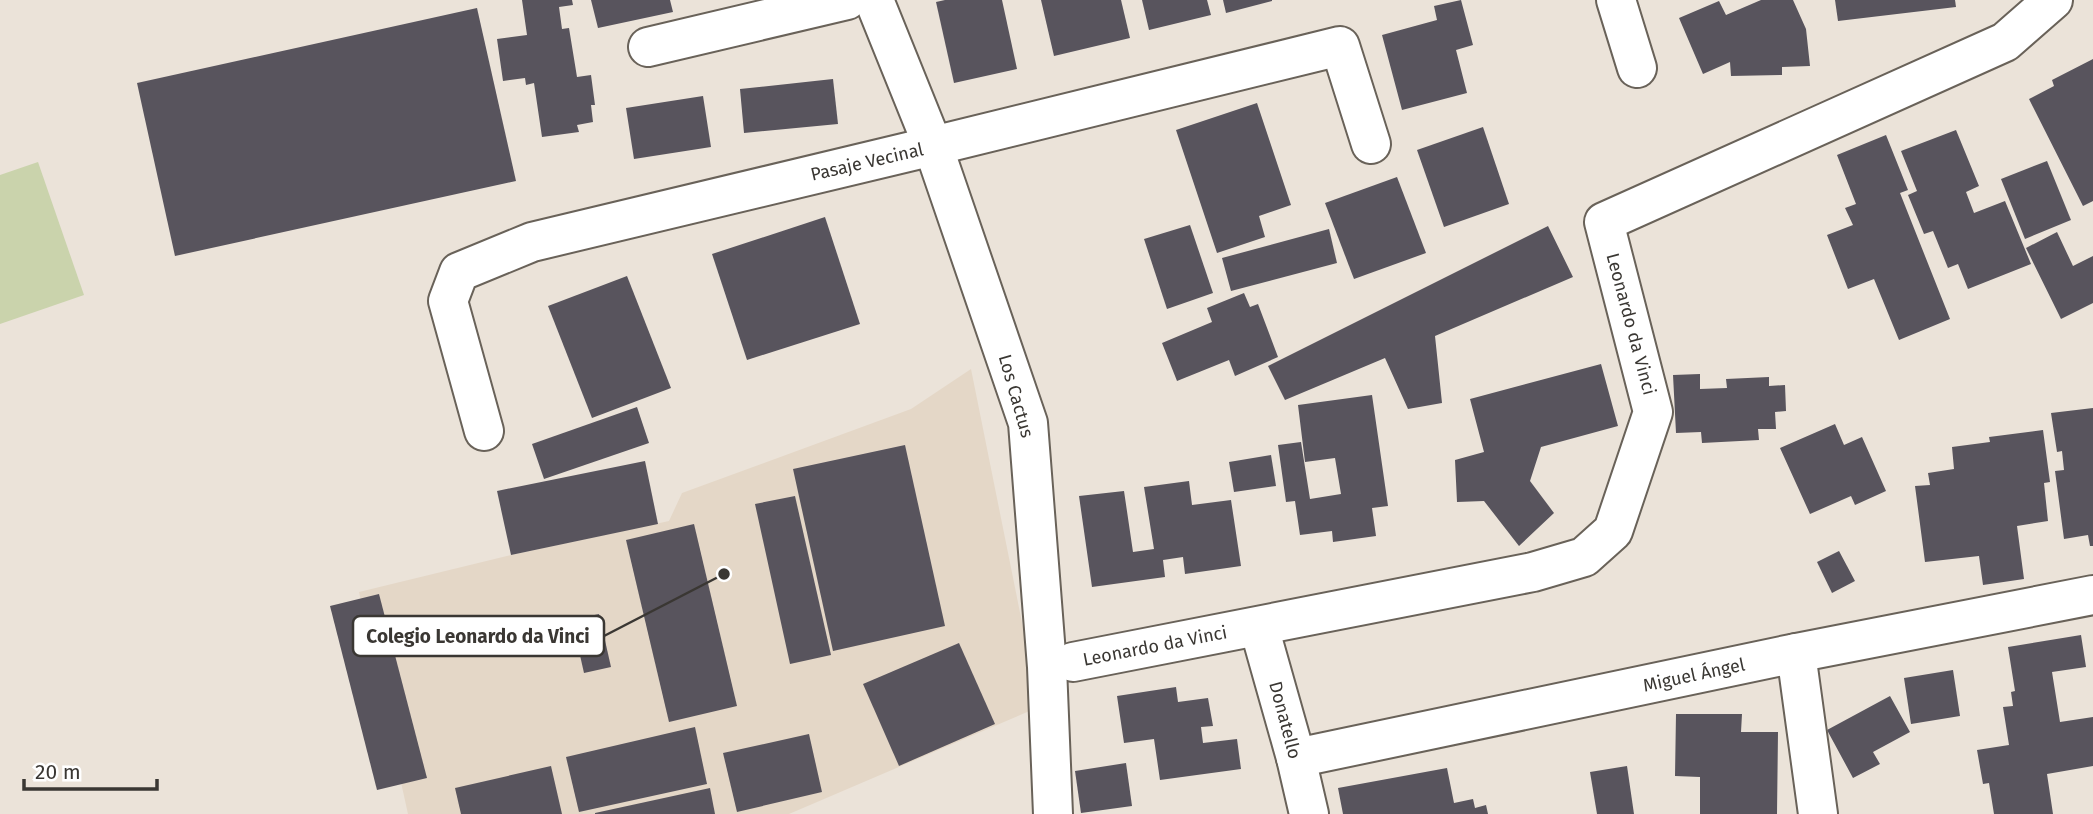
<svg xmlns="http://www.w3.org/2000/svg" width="2093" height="814" viewBox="0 0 2093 814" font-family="'Fira Sans',sans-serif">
<rect width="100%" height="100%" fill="#ebe3d9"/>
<polygon fill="#e4d7c7" points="971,369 1039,707 789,814 408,814 359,592 511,555 669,521 682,493 911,409"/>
<polygon fill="#cad3ac" points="38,162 84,295 0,324 0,175"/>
<g fill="#58545d">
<polygon points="522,0 572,0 573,5 559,7 562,29 569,28 577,77 591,75 595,105 591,105 593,122 577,125 579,132 542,137 534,83 526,85 525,78 503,81 497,39 527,35"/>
<polygon points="591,0 670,0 673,12 598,28"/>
<polygon points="945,0 1002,0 1017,69 954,83 936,2"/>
<polygon points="1041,0 1121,0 1130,38 1054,56"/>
<polygon points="1142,0 1207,0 1211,15 1149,30"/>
<polygon points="1223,0 1272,0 1272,1 1226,13"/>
<polygon points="1461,0 1473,45 1456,50 1467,93 1402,110 1382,35 1437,20 1434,6"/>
<polygon points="1761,0 1793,0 1806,29 1810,66 1782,67 1782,75 1731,76 1730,62 1703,74 1679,18 1719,1 1726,15"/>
<polygon points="1835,0 1955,0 1956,7 1838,21"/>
<polygon points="477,8 516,181 175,256 137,83"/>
<polygon points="2093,59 2093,201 2083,206 2029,99 2054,86 2052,80"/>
<polygon points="833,79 838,124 744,133 740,89"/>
<polygon points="703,96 711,147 634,159 626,108"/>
<polygon points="1257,103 1291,205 1259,216 1265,237 1217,253 1176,130"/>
<polygon points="1483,127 1509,204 1444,227 1417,150"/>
<polygon points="1956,130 1979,186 1966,192 1974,213 2005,201 2031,264 1968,289 1958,264 1948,268 1933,231 1924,234 1908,195 1917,191 1901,151"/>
<polygon points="1886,135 1908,190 1900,193 1950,319 1899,340 1874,279 1848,289 1827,235 1853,225 1845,208 1856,204 1837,155"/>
<polygon points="2047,161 2071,220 2025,239 2001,179"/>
<polygon points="1397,177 1426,253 1354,279 1325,203"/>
<polygon points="825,217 860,324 747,360 712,254"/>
<polygon points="1190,225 1213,293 1167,309 1144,239"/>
<polygon points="1548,226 1573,277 1435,336 1442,403 1408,409 1385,358 1285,400 1268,366"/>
<polygon points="1329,229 1337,263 1231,291 1222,258"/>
<polygon points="2057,232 2073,266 2093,256 2093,303 2061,319 2026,248"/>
<polygon points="627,276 671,388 592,418 548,306"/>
<polygon points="1244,293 1250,307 1258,304 1278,357 1235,376 1229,360 1177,381 1162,343 1212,322 1207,308"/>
<polygon points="1601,364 1618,426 1541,447 1530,481 1554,513 1519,546 1484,501 1457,502 1455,460 1484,452 1470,399"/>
<polygon points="1700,374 1700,389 1727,388 1726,379 1769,377 1769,386 1785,385 1786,411 1775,412 1776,429 1758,429 1759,440 1702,443 1701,432 1676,433 1673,375"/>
<polygon points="1372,395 1388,506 1372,508 1376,536 1333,542 1332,531 1300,535 1295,501 1286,502 1278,445 1301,442 1310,499 1341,494 1335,458 1305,462 1298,405"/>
<polygon points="637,407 649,443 544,479 532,444"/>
<polygon points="2093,408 2093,546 2090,546 2088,535 2064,539 2055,471 2064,470 2062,451 2057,452 2051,413"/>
<polygon points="1835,424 1844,445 1862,437 1886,491 1855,505 1851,496 1810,514 1780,448"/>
<polygon points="2043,430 2050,482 2044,483 2048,521 2017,526 2024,579 1983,585 1979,556 1925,562 1915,486 1930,485 1928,473 1954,469 1952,447 1990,442 1989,437"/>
<polygon points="905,445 945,626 833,651 793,469"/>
<polygon points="1271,455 1276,486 1234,492 1229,462"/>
<polygon points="645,461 658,524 511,555 497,491"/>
<polygon points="1189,481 1192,505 1231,500 1241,566 1185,574 1183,557 1163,560 1165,577 1092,587 1079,496 1124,491 1133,552 1154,549 1144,487"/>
<polygon points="795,496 831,655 790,664 755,504"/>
<polygon points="694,524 737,706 669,722 626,540"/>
<polygon points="1839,551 1855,581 1832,593 1817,562"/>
<polygon points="379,594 427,778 377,790 330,606"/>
<polygon points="599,614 611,667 584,673 572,620"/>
<polygon points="2081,635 2086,667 2052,672 2060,722 2093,717 2093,766 2047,774 2053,814 1994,814 1989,783 1983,784 1977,750 2009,745 2003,707 2013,706 2011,692 2015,691 2008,647"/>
<polygon points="959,643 995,724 899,766 863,684"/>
<polygon points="1953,670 1960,716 1911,724 1904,678"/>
<polygon points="1176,687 1178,702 1208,698 1213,726 1201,727 1203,743 1237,739 1241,769 1160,780 1154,739 1124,743 1117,696"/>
<polygon points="1890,696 1910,732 1873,752 1880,764 1853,778 1827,730"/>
<polygon points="1676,714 1742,714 1741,732 1778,732 1777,814 1700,814 1700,777 1675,776"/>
<polygon points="695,727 707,784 579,812 566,757"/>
<polygon points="809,734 822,792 737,812 723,753"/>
<polygon points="1126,763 1132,806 1081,813 1075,771"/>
<polygon points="551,766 562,814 461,814 455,788"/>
<polygon points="1627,766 1634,814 1597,814 1590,772"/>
<polygon points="1447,768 1454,803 1473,799 1475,808 1486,805 1488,814 1343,814 1338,788"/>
<polygon points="710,788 715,814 595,814 595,813"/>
</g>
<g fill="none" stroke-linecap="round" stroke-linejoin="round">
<g stroke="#696259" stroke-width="42">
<g id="street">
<polyline points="874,0 933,146 1028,423 1047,667 1053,814"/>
<polyline points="1616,0 1637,68"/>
<polyline points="648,47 847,0"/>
<polyline points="484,431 448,301 459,272 532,242 933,146 1340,46 1371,144"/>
<polyline points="1259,627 1296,758 1309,814"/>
<polyline points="1796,653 1818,814"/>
<polyline points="1073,662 1533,572 1584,557 1613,531 1653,412 1604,222 2005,42 2053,0"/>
<polyline points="1296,758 1796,653 2093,595"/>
</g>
</g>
<use href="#street" stroke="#fff" stroke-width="38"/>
</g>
<g text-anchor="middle" stroke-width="7" stroke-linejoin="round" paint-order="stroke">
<g font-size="18" fill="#3a3733" stroke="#fff">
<text transform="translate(867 162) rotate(-13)" y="6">Pasaje Vecinal</text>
<text transform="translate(1631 324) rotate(75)" y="6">Leonardo da Vinci</text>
<text transform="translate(1016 396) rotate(74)" y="6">Los Cactus</text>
<text transform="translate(1155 646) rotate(-11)" y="6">Leonardo da Vinci</text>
<text transform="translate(1694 675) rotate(-12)" y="6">Miguel Ángel</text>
<text transform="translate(1285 720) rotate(75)" y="6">Donatello</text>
</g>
</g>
<path fill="none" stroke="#3a3733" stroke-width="2.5" d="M724 574L604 636"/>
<circle fill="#3a3733" stroke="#fff" stroke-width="2.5" cx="724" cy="574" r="7"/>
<rect fill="#fff" stroke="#3a3733" stroke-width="2.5" x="353" y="616" width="251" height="40" rx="7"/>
<g font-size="19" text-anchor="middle" font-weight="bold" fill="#3a3733">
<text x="478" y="643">Colegio Leonardo da Vinci</text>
</g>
<path d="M24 779v10h133v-10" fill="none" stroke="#3a3733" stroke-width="3.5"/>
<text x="35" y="779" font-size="21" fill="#3a3733" stroke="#ffffff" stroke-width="5" paint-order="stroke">20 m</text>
</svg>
